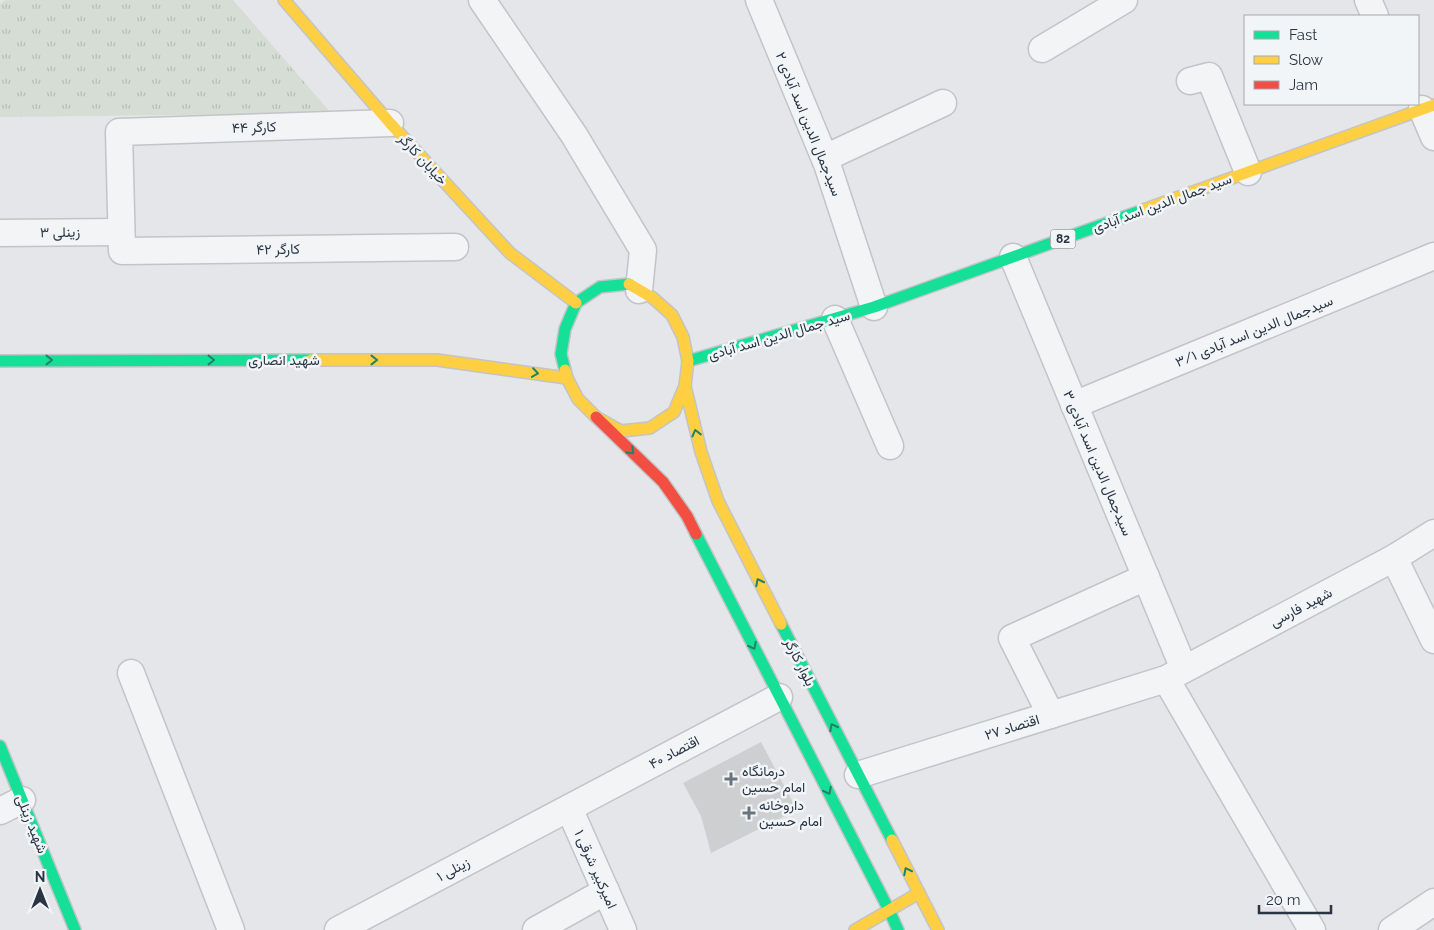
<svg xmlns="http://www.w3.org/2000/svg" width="1434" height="930" viewBox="0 0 1434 930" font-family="Raleway,Vazirmatn,sans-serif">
<defs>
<pattern id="park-tufts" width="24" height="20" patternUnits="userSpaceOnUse" patternTransform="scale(1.25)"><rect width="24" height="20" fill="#d5ddd4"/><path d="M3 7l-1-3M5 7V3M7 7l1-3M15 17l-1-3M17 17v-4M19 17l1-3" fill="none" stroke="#b7beb7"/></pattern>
</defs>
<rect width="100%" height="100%" fill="#e4e6e9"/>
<polygon fill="url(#park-tufts)" points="5,0 233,0 331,113 0,117 0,4"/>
<polygon fill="#cdcfd1" points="761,742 797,810 711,853 701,816 683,783"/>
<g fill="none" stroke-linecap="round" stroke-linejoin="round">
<g stroke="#c2c4c7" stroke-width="29">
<g id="street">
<polyline points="482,0 574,135 643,250 639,290"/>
<polyline points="759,0 827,164 874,307"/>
<polyline points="1368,0 1375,16"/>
<polyline points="1042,49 1124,0"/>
<polyline points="1190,81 1209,76 1248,172"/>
<polyline points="1422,109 1434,137"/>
<polyline points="390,123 119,132 122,251 455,247"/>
<polyline points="825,158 943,103"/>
<polyline points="0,233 120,232"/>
<polyline points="1013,257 1184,669"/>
<polyline points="835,319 890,446"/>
<polyline points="1074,405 1434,256"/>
<polyline points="1394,558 1434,640"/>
<polyline points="131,673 231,930"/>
<polyline points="1166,679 1312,930"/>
<polyline points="1051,715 1012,638 1146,577"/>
<polyline points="858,775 1166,679 1394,558 1434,533"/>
<polyline points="569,808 623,930"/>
<polyline points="0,811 22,800"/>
<polyline points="338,930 779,697"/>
<polyline points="536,930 606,891"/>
<polyline points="1392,930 1434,902"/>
</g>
</g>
<g stroke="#c2c4c7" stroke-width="14">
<g id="fast">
<polyline points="0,361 311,360"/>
<polyline points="688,361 874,307 1143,210"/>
<polyline points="565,370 561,354 565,329 576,303 600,287 629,284"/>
<polyline points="696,534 889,910 898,930"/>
<polyline points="781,624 892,840"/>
<polyline points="0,746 75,930"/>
</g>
</g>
<g stroke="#c2c4c7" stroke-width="14">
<g id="slow">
<polyline points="284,0 390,123 510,253 576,303"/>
<polyline points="1143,210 1434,105"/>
<polyline points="311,360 437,360 567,378"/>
<polyline points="565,370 567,378 578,399 596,417 621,431 650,428 674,412 685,386 688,361 683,337 672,315 653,298 629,284"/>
<polyline points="685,386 701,452 718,501 781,624"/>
<polyline points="892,840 938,930"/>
<polyline points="855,930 919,893"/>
</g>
</g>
<g stroke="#c2c4c7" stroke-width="14">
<polyline id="jam" points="596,417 663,482 687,516 696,534"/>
</g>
<use href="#street" stroke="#f3f4f6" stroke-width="26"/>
<use href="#fast" stroke="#16e098" stroke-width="11"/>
<use href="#slow" stroke="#ffcf43" stroke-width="11"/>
<use href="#jam" stroke="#f24e42" stroke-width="11"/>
</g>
<defs><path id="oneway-chevron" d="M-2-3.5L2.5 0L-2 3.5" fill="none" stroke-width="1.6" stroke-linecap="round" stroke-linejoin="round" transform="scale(1.25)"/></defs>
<g stroke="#218269">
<use href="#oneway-chevron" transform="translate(49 360)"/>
<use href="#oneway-chevron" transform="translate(211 360)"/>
<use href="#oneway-chevron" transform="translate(374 360)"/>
<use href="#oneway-chevron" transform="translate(535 373) rotate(8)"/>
<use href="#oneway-chevron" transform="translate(696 433) rotate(-104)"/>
<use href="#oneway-chevron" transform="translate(631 451) rotate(44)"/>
<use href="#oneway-chevron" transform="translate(759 582) rotate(-117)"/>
<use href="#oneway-chevron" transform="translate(753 646) rotate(63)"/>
<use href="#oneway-chevron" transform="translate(833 727) rotate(-117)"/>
<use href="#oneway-chevron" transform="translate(828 791) rotate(63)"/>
<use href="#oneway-chevron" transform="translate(907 871) rotate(-117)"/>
</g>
<g fill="#6b737d" stroke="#f2f5f8" stroke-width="2">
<path d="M728.5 771.5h5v5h5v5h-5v5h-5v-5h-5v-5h5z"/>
<path d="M746.5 805.5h5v5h5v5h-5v5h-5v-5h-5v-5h5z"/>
</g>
<g text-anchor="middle" stroke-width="5" stroke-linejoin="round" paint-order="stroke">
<rect fill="#f2f5f8" stroke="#666f79" stroke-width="1" x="1050.5" y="229.5" width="25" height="19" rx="4"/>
<g font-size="12" font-weight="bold" fill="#2a3543">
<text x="1063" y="243">82</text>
</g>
<g font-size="14" fill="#2a3543" stroke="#f2f5f8">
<text transform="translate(809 124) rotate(68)" y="5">سیدجمال الدین اسد آبادی ۲</text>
<text transform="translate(254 127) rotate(-2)" y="5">کارگر ۴۴</text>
<text transform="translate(423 159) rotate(47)" y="5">خیابان کارگر</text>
<text transform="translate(1162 203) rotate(-20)" y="5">سید جمال الدین اسد آبادی</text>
<text transform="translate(60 232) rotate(-1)" y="5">زینلی ۳</text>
<text transform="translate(278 249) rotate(-1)" y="5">کارگر ۴۲</text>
<text transform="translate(1254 331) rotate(-22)" y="5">سیدجمال الدین اسد آبادی ۳/۱</text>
<text transform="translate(779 335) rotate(-16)" y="5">سید جمال الدین اسد آبادی</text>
<text x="284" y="365">شهید انصاری</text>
<text transform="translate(1098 463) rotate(67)" y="5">سیدجمال الدین اسد آبادی ۳</text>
<text transform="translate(1301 607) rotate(-28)" y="5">شهید فارسی</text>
<text transform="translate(800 662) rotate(63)" y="5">بلوار کارگر</text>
<text transform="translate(1012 727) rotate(-17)" y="5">اقتصاد ۲۷</text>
<text transform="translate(674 752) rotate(-28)" y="5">اقتصاد ۴۰</text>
<text transform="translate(32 824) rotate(68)" y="5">شهید زینلی</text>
<text transform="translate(453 869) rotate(-28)" y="5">زینلی ۱</text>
<text transform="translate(596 869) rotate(66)" y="5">امیرکبیر شرقی ۱</text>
</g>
<g font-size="14" fill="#2a3543" stroke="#f2f5f8" text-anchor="start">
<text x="742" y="776">درمانگاه<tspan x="742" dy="16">امام حسین</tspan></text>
<text x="759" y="810">داروخانه<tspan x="759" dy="16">امام حسین</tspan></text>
</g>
</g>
<rect x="1244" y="15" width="175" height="90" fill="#f2f5f8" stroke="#a2a8b0"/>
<rect x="1254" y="31" width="25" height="8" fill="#16e098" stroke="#a2a8b0"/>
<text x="1289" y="40" font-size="15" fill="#2a3543">Fast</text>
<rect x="1254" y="56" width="25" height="8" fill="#ffcf43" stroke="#a2a8b0"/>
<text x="1289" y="65" font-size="15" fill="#2a3543">Slow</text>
<rect x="1254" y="81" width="25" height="8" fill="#f24e42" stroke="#a2a8b0"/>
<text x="1289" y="90" font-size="15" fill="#2a3543">Jam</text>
<g transform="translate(40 890)" stroke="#f2f5f8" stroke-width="4" paint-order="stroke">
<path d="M0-4L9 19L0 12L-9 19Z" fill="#2a3543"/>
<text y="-8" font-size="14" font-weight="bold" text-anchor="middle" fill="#2a3543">N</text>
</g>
<path d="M1259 905v8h72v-8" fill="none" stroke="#2a3543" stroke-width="2.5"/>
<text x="1266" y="905" font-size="15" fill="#2a3543" stroke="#f2f5f8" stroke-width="4" paint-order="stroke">20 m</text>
</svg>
